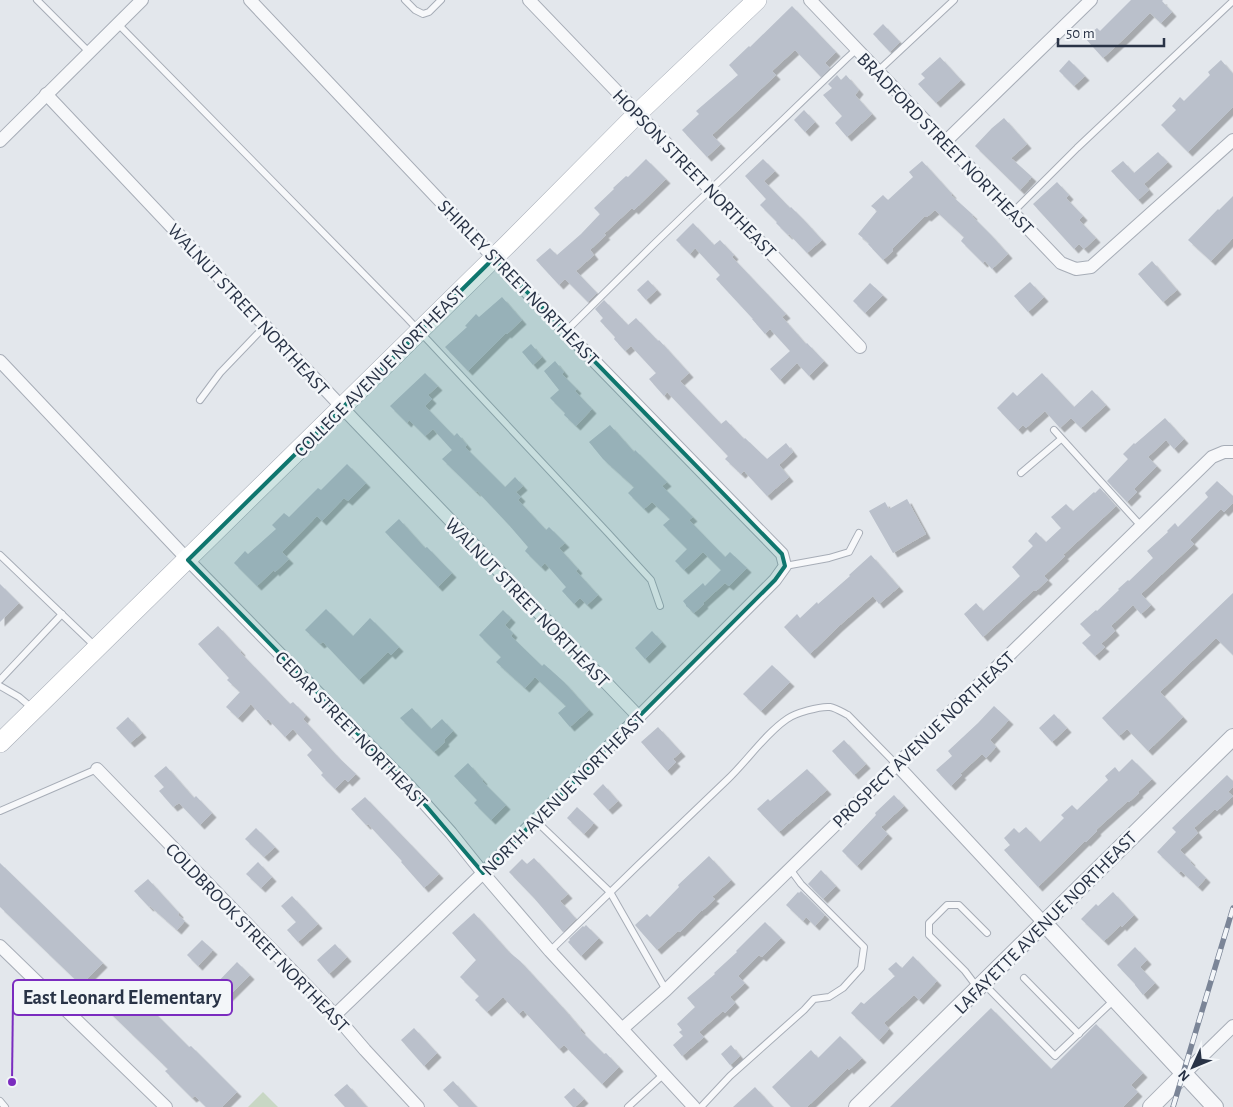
<svg xmlns="http://www.w3.org/2000/svg" width="1233" height="1107" viewBox="0 0 1233 1107" font-family="'Alegreya Sans',sans-serif">
<defs>
<filter id="shadow"><feDropShadow dx="4.5" dy="4.5" stdDeviation="0" flood-color="#0004"/></filter>
</defs>
<rect width="100%" height="100%" fill="#e3e7ec"/>
<polygon fill="#c8d7c4" points="263,1092 278,1107 248,1107"/>
<g fill="#bac0cb" filter="url(#shadow)">
<polygon points="1131,0 1163,0 1162,1 1172,12 1161,23 1150,13 1128,35 1103,58 1085,38 1097,28 1100,31"/>
<polygon points="792,6 836,52 825,63 830,68 821,77 795,50 772,71 776,75 712,135 721,144 707,157 682,130 699,114 696,111 738,75 729,65 749,46 750,47"/>
<polygon points="883,24 900,42 890,52 873,34"/>
<polygon points="940,57 961,80 936,103 918,84 925,78 921,74"/>
<polygon points="1069,60 1085,76 1074,86 1059,71"/>
<polygon points="1221,60 1233,74 1233,107 1188,152 1161,125 1176,110 1172,106 1180,97 1184,101 1210,75 1208,72"/>
<polygon points="837,75 841,80 846,75 859,90 855,95 872,114 847,137 835,123 842,116 823,95 832,88 828,84"/>
<polygon points="804,110 815,122 805,132 794,120"/>
<polygon points="1004,118 1027,144 1011,158 1032,177 1020,190 975,146 992,128"/>
<polygon points="1158,152 1168,162 1144,184 1149,190 1138,200 1111,171 1123,161 1134,173"/>
<polygon points="646,159 666,179 634,210 632,208 604,234 606,235 590,250 594,255 576,271 597,293 588,302 565,279 559,285 536,260 550,248 557,255 581,234 600,214 594,208 614,189 613,188 626,176 628,177"/>
<polygon points="763,159 775,171 764,181 790,208 791,207 803,219 822,240 807,253 789,234 788,235 776,223 777,222 760,205 766,199 745,176"/>
<polygon points="922,161 952,194 951,195 973,215 972,216 991,235 1008,254 992,269 985,261 983,263 961,241 964,237 935,210 927,217 925,216 892,249 893,251 883,260 868,244 869,243 858,234 877,211 871,206 883,195 888,200 913,177 909,172"/>
<polygon points="1057,182 1069,195 1066,198 1083,216 1079,220 1096,238 1084,249 1079,244 1074,249 1033,204"/>
<polygon points="1233,196 1233,238 1211,261 1188,240 1218,209 1219,210"/>
<polygon points="693,223 714,245 720,240 734,255 732,257 786,314 782,317 806,344 807,343 824,361 809,376 797,363 780,380 770,369 790,351 770,329 765,334 752,319 753,319 716,279 720,275 695,248 690,254 676,240"/>
<polygon points="1152,261 1177,290 1163,302 1138,274"/>
<polygon points="648,280 657,290 646,300 637,290"/>
<polygon points="1030,282 1044,297 1028,312 1014,296"/>
<polygon points="870,283 883,295 865,313 853,301"/>
<polygon points="502,297 522,320 507,334 506,333 468,371 445,347 467,327 465,326 476,314 479,317"/>
<polygon points="604,300 628,325 636,318 658,341 659,340 689,373 680,381 721,424 726,420 744,439 745,438 767,459 786,443 793,452 779,465 789,477 767,496 744,471 741,474 725,459 728,456 667,392 664,396 649,379 656,373 631,346 625,351 614,339 615,337 600,321 603,318 595,309"/>
<polygon points="531,344 542,357 533,365 522,352"/>
<polygon points="555,361 564,372 562,374 577,389 575,391 592,409 576,426 564,415 565,413 550,398 559,390 544,371"/>
<polygon points="425,373 438,386 428,395 432,399 425,406 454,436 457,433 467,445 465,447 505,487 515,477 523,486 516,492 521,497 518,500 546,530 549,527 565,543 559,548 578,569 576,571 598,595 587,605 580,598 574,604 562,591 566,587 545,563 541,567 525,551 528,547 509,525 477,491 476,492 442,459 452,450 433,429 425,436 409,420 407,423 390,406"/>
<polygon points="1042,373 1074,407 1092,390 1106,405 1081,428 1071,418 1060,428 1045,411 1026,428 1023,425 1018,430 997,408 1013,392 1017,396"/>
<polygon points="1165,418 1184,439 1174,449 1166,440 1148,457 1157,466 1134,489 1137,492 1127,502 1107,481 1128,459 1123,454 1134,443 1135,444"/>
<polygon points="610,425 634,452 635,450 667,482 662,486 693,517 689,520 725,557 730,552 747,568 729,586 725,583 703,603 704,604 694,613 686,606 686,605 683,601 703,583 705,586 721,570 703,552 684,570 675,561 687,549 663,525 670,519 652,502 644,509 628,493 634,487 603,459 589,442"/>
<polygon points="347,464 366,483 348,501 344,498 322,521 317,516 282,552 289,559 275,572 274,570 257,586 234,563 245,551 248,554 276,529 272,525 284,513 289,517 318,488 321,490"/>
<polygon points="1217,481 1233,496 1233,503 1224,512 1221,509 1190,540 1194,544 1141,594 1151,605 1141,614 1133,605 1111,626 1115,631 1101,644 1105,647 1095,656 1082,643 1091,635 1080,624 1096,610 1097,611 1119,590 1118,589 1128,580 1129,581 1153,558 1147,551 1168,532 1167,531 1175,523 1178,527 1208,497 1205,493"/>
<polygon points="1100,488 1116,506 1063,555 1065,556 1044,576 1048,580 1036,591 1034,590 983,637 964,614 976,603 983,611 1020,576 1012,567 1033,546 1028,541 1036,532 1046,542 1061,528 1051,517 1066,504 1073,511 1094,492 1095,493"/>
<polygon points="907,499 926,534 893,553 869,511 885,502 889,509"/>
<polygon points="399,519 425,548 427,547 452,573 438,587 385,532"/>
<polygon points="871,555 899,587 879,604 873,596 839,626 810,654 784,627 797,614 800,618 817,602 818,604 850,576 849,575"/>
<polygon points="0,584 19,603 0,622"/>
<polygon points="1233,593 1233,655 1216,638 1160,692 1183,717 1148,751 1127,729 1119,736 1102,718"/>
<polygon points="326,609 353,636 370,618 399,647 391,655 388,652 359,680 323,642 320,644 305,630"/>
<polygon points="503,610 511,618 505,625 513,633 511,636 542,666 544,664 564,682 589,710 570,727 558,713 566,706 535,677 525,688 496,662 501,657 479,635"/>
<polygon points="218,626 241,651 240,652 290,704 293,702 306,715 303,719 338,757 356,774 348,782 345,779 335,789 321,775 323,773 307,755 312,750 293,729 285,737 268,719 266,721 251,704 238,718 226,707 240,692 227,680 229,678 198,644"/>
<polygon points="652,631 662,642 645,659 635,648"/>
<polygon points="772,665 790,682 761,711 743,694"/>
<polygon points="994,706 1009,720 990,740 996,747 986,758 982,754 960,774 962,775 951,786 936,770 952,756 948,751 978,723"/>
<polygon points="412,708 431,729 442,719 453,731 444,740 445,742 434,752 400,718"/>
<polygon points="1054,714 1067,728 1052,742 1039,728"/>
<polygon points="128,717 142,733 130,743 116,728"/>
<polygon points="658,727 681,752 673,759 676,762 667,771 641,742"/>
<polygon points="844,740 866,764 854,775 832,751"/>
<polygon points="1132,759 1152,779 1138,792 1139,793 1129,802 1128,801 1096,830 1097,831 1086,842 1085,841 1038,887 1004,850 1010,845 1004,838 1014,828 1019,833 1026,827 1040,842 1064,818 1061,815 1072,805 1077,810 1108,780 1105,776 1115,767 1119,772"/>
<polygon points="468,763 483,780 482,781 506,805 491,820 474,803 477,800 454,776"/>
<polygon points="166,766 194,798 196,796 212,813 200,825 179,803 173,807 159,791 164,787 154,776"/>
<polygon points="807,769 827,790 779,832 757,809 768,799 770,801"/>
<polygon points="1227,775 1233,781 1233,787 1228,792 1233,796 1217,811 1215,809 1194,828 1198,833 1180,850 1191,861 1190,862 1206,878 1198,887 1181,871 1179,873 1157,852 1176,832 1172,828"/>
<polygon points="603,784 618,801 608,810 593,794"/>
<polygon points="894,795 904,806 881,827 888,834 857,866 842,851 876,815 875,813"/>
<polygon points="365,797 439,874 424,888 401,862 402,861 368,824 366,825 351,809"/>
<polygon points="577,807 594,823 584,834 567,818"/>
<polygon points="256,828 275,847 264,857 245,839"/>
<polygon points="709,856 731,880 712,897 715,899 702,911 701,911 680,932 678,931 657,950 635,925 647,914 650,917 679,887 678,885"/>
<polygon points="534,858 568,894 560,901 576,919 563,932 534,898 509,872 522,859 527,864"/>
<polygon points="258,862 272,877 261,888 246,874"/>
<polygon points="0,863 103,963 81,985 0,907"/>
<polygon points="821,870 836,886 823,899 808,884"/>
<polygon points="148,879 179,913 178,915 185,921 177,930 150,906 149,907 134,891"/>
<polygon points="801,891 825,915 815,926 806,917 803,921 786,905 798,892 799,893"/>
<polygon points="1113,892 1134,915 1122,927 1121,925 1104,941 1081,919 1096,904 1098,906"/>
<polygon points="292,896 318,924 298,942 287,930 296,922 281,906"/>
<polygon points="474,913 509,952 520,961 564,1009 581,1029 580,1030 604,1054 606,1053 619,1067 602,1084 564,1045 559,1049 523,1010 519,1014 503,997 487,1012 475,1000 479,996 460,977 476,960 452,933"/>
<polygon points="765,922 781,938 762,957 759,955 738,976 745,983 730,997 735,1003 725,1013 723,1011 699,1032 704,1037 682,1056 673,1045 683,1036 679,1032 682,1030 677,1024 695,1007 687,998 715,974 714,973 737,952 736,951"/>
<polygon points="586,925 599,938 581,956 568,942 570,940 569,939 583,926 584,927"/>
<polygon points="202,940 213,950 198,966 187,955"/>
<polygon points="335,944 347,957 329,974 317,960"/>
<polygon points="1135,947 1147,960 1140,967 1155,983 1143,995 1135,985 1135,984 1117,965"/>
<polygon points="913,956 937,981 919,1000 914,995 884,1023 889,1029 879,1040 851,1013 861,1002 864,1004 895,976 888,969 896,962 902,968"/>
<polygon points="237,962 250,975 226,999 213,987"/>
<polygon points="128,986 189,1047 191,1046 237,1092 222,1107 206,1107 195,1096 192,1098 165,1071 168,1069 106,1009"/>
<polygon points="991,1008 1051,1069 1096,1024 1143,1073 1131,1085 1138,1092 1123,1107 890,1107"/>
<polygon points="414,1028 437,1053 424,1066 401,1040"/>
<polygon points="840,1036 862,1058 849,1070 848,1068 807,1107 791,1107 772,1087 811,1050 818,1058"/>
<polygon points="731,1045 740,1056 730,1065 721,1054"/>
<polygon points="453,1081 477,1107 459,1107 443,1090"/>
<polygon points="347,1084 367,1107 345,1107 334,1095"/>
<polygon points="755,1087 773,1107 733,1107"/>
<polygon points="574,1088 584,1099 575,1107 573,1107 564,1097"/>
</g>
<g fill="none" stroke-linecap="round" stroke-linejoin="round">
<g stroke="#a7adb7" stroke-width="8">
<g id="service">
<polyline points="37,0 89,52"/>
<polyline points="405,0 415,10 423,14 429,12 441,0"/>
<polyline points="118,24 407,318 608,533 651,580 660,606"/>
<polyline points="878,71 954,0"/>
<polyline points="1013,212 1077,148 1233,1"/>
<polyline points="566,331 654,244 846,59 857,49"/>
<polyline points="200,400 220,373 265,326"/>
<polyline points="1054,430 1141,526"/>
<polyline points="1021,473 1061,439"/>
<polyline points="0,555 96,647"/>
<polyline points="785,566 829,558 849,552 859,533"/>
<polyline points="0,680 62,614"/>
<polyline points="0,686 19,697 32,708"/>
<polyline points="0,811 97,769"/>
<polyline points="535,820 610,892 666,990"/>
<path d="M550,951C609,893 668,836 728,779C747,761 765,734 787,719C795,713 820,706 830,707C836,708 842,712 848,715L896,764"/>
<polyline points="1024,978 1079,1034"/>
<polyline points="984,984 1055,1056 1114,1000"/>
<polyline points="977,987 965,971 929,935 929,923 947,905 959,905 987,933"/>
<polyline points="0,1101 5,1107"/>
<polyline points="628,1107 664,1074"/>
<polyline points="701,1107 730,1076 804,1010 814,999 829,997 843,988 861,968 864,947 801,884 790,869"/>
</g>
</g>
<g stroke="#a7adb7" stroke-width="14">
<g id="minor">
<polyline points="250,0 494,258 782,554 785,566 775,580 483,873 335,1015"/>
<polyline points="529,0 626,101 860,347"/>
<polyline points="810,0 1061,263 1076,269 1091,267 1233,140"/>
<polyline points="46,94 355,421 639,717"/>
<polyline points="0,141 142,0"/>
<polyline points="946,141 1091,0"/>
<polyline points="0,361 188,560 410,787 451,833 483,873 550,951 694,1107"/>
<polyline points="896,764 1044,923"/>
<polyline points="97,769 335,1015 365,1050 418,1107"/>
<polyline points="0,946 166,1107"/>
<polyline points="622,1029 666,990 1212,457 1224,452 1233,452"/>
<polyline points="1184,1074 1233,1026"/>
</g>
</g>
<g stroke="#a7adb7" stroke-width="18">
<g id="tertiary">
<polyline points="1044,923 1215,1107"/>
<polyline points="857,1107 1233,737"/>
<polyline points="1151,1107 1184,1074"/>
</g>
</g>
<g stroke="#a7adb7" stroke-width="20">
<polyline id="secondary" points="0,743 508,244 638,113 757,0"/>
</g>
<use href="#service" stroke="#f7f8fa" stroke-width="6"/>
<use href="#minor" stroke="#f7f8fa" stroke-width="12"/>
<use href="#tertiary" stroke="#f7f8fa" stroke-width="16"/>
<use href="#secondary" stroke="#fff" stroke-width="19"/>
<g stroke="#7b8597" stroke-width="5.5">
<polyline id="rail" points="1173,1107 1233,908"/>
</g>
<use href="#rail" stroke="#f3f6f9" stroke-width="4" stroke-dasharray="11" stroke-linecap="butt"/>
</g>
<path fill="#0f766e" fill-opacity="0.2" stroke="#0f766e" stroke-width="4" stroke-linejoin="round" d="M494,258L782,554L785,566L775,580L483,873L410,787L188,560Z"/>
<g text-anchor="middle" stroke-width="5" stroke-linejoin="round" paint-order="stroke">
<g font-size="19" fill="#293346" stroke="#f3f6f9">
<text transform="translate(946 143) rotate(46)" y="7">BRADFORD STREET NORTHEAST</text>
<text transform="translate(695 173) rotate(46)" y="7">HOPSON STREET NORTHEAST</text>
<text transform="translate(519 282) rotate(46)" y="7">SHIRLEY STREET NORTHEAST</text>
<text transform="translate(249 309) rotate(47)" y="7">WALNUT STREET NORTHEAST</text>
<text transform="translate(379 371) rotate(-45)" y="7">COLLEGE AVENUE NORTHEAST</text>
<text transform="translate(528 602) rotate(46)" y="7">WALNUT STREET NORTHEAST</text>
<text transform="translate(352 729) rotate(46)" y="7">CEDAR STREET NORTHEAST</text>
<text transform="translate(923 739) rotate(-44)" y="7">PROSPECT AVENUE NORTHEAST</text>
<text transform="translate(563 793) rotate(-45)" y="7">NORTH AVENUE NORTHEAST</text>
<text transform="translate(1045 922) rotate(-45)" y="7">LAFAYETTE AVENUE NORTHEAST</text>
<text transform="translate(258 937) rotate(46)" y="7">COLDBROOK STREET NORTHEAST</text>
</g>
</g>
<path fill="none" stroke="#7b2cbf" stroke-width="2" d="M12 1082L13 997"/>
<circle fill="#7b2cbf" stroke="#f3f6f9" stroke-width="2" cx="12" cy="1082" r="5"/>
<rect fill="#f3f6f9" stroke="#7b2cbf" stroke-width="2" x="13" y="980" width="219" height="35" rx="5"/>
<g font-size="20" text-anchor="middle" font-weight="bold" fill="#293346">
<text x="122" y="1004">East Leonard Elementary</text>
</g>
<g transform="translate(1193 1067) rotate(226)" stroke="#f3f6f9" stroke-width="4" paint-order="stroke">
<path d="M0-4L9 19L0 12L-9 19Z" fill="#293346"/>
<text y="-8" font-size="14" font-weight="bold" text-anchor="middle" fill="#293346">N</text>
</g>
<path d="M1058 38v8h106v-8" fill="none" stroke="#293346" stroke-width="2.5"/>
<text x="1066" y="38" font-size="15" fill="#293346" stroke="#f3f6f9" stroke-width="4" paint-order="stroke">50 m</text>
</svg>
